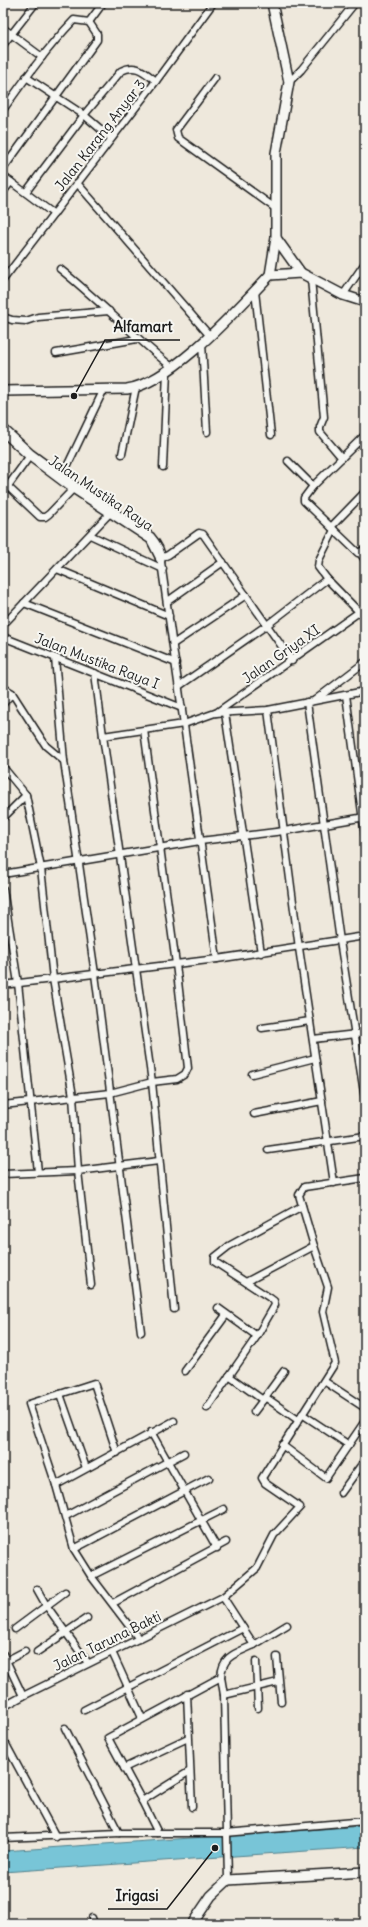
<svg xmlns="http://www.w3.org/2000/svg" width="368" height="1927" viewBox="0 0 368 1927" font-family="Delius,sans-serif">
<rect width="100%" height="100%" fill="#eee8dc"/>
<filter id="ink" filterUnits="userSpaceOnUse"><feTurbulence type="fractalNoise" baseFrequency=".025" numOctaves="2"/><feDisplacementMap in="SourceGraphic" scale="8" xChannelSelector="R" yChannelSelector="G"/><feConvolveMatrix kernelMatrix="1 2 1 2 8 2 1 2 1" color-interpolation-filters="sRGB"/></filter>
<g filter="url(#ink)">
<polygon fill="#78c5d7" stroke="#53818c" points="365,1826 365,1847 3,1872 3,1851"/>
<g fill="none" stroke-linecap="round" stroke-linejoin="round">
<g stroke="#1c1c1c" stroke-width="9">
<g id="street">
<polyline points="3,28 42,57"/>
<polyline points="3,45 35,4"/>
<polyline points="26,77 84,115 111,138"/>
<polyline points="215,78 176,130 178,138 275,208"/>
<polyline points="289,82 301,70 355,3"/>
<path d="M3,110C25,79 47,48 74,20L89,22L103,3"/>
<polyline points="3,169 97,40 97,34 89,22"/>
<polyline points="3,176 54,214"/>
<polyline points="77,183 210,336"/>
<polyline points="3,192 11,182"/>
<path d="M26,192L84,115L121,71C136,63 144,72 156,81"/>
<path d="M60,269C99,300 133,336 172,367"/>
<polyline points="311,279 324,417 320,427 320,432 342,458"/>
<polyline points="3,280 156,81 213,3"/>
<polyline points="255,291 271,435"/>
<polyline points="343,295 365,263"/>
<polyline points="3,317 12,320 26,321 38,317 109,311"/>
<polyline points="202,343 207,432"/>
<polyline points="56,353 137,339"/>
<path d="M3,427L31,453L72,483L151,536C157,543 164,553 161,562"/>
<polyline points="3,433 29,457 69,487 150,540 161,562 217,959"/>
<polyline points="365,435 313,486 304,498 304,501 358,553 365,549"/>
<polyline points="122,454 136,387"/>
<polyline points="288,461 313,486"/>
<polyline points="163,467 167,371"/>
<polyline points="61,479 104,389"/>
<polyline points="3,482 40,517 45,517 49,514 75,487"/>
<polyline points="8,486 29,457"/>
<polyline points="331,527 365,492"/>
<polyline points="334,530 319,560 318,567 327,579 365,618"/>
<polyline points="90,535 163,569"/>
<polyline points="360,553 365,560"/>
<polyline points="159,559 168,555 199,533 203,534 292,661"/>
<polyline points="57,569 169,616"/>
<polyline points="168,601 223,562"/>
<polyline points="24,603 176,663"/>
<polyline points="3,625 111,512"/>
<polyline points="3,637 182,708"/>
<polyline points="173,644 246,595"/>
<polyline points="55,658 64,761 95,974 141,1332"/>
<polyline points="95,673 103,736 184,724 215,713 268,710 365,691"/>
<polyline points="179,686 267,625 327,579"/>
<polyline points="3,687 12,693 46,746 64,761"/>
<polyline points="346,695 365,835"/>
<polyline points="315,700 365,662"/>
<polyline points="307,702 340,941 365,1099"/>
<polyline points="3,704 12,693"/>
<polyline points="268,710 299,948 334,1183"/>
<polyline points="216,713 359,612"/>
<polyline points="225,713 261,953"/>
<polyline points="103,736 152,1082 174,1309"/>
<polyline points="3,767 26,795 41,868 53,979 73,1096 78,1171 91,1285"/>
<polyline points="3,818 26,795"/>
<polyline points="3,874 200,841 284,831 365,817"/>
<polyline points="3,889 18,983 38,1172"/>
<polyline points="3,985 217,959 365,936"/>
<polyline points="262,1028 310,1021"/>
<polyline points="313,1039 365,1033"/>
<polyline points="252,1074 315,1058"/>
<polyline points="3,1105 110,1093 152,1082 177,1079 185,1074 188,1068 176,964 144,730"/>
<polyline points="254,1114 322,1101"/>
<polyline points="268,1150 365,1136"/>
<polyline points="3,1174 78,1171 159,1161"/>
<polyline points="246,1282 314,1246 299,1195 304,1187 365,1178"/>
<polyline points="218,1308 257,1336"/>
<polyline points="185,1371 226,1315"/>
<polyline points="229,1376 263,1400 284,1371"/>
<polyline points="324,1381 365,1408"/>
<polyline points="60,1394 86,1468"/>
<polyline points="265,1397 298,1420"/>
<polyline points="207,1408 257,1336 275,1305 274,1301 270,1298 215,1262 215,1257 229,1246 302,1206"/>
<polyline points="254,1412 263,1400"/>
<polyline points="302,1414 349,1445"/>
<polyline points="151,1432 217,1548"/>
<polyline points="282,1445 326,1478 365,1421"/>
<polyline points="117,1453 94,1383 29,1404 56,1485 74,1549 91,1576 139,1639"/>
<polyline points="56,1485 174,1421"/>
<polyline points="341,1493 365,1460"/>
<polyline points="66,1516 184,1453"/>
<polyline points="74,1549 209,1478"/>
<polyline points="91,1576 224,1509"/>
<polyline points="37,1589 46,1605 88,1663"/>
<polyline points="113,1603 226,1542"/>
<polyline points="15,1629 65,1592"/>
<polyline points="254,1645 287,1625"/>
<polyline points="37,1652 87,1618"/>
<polyline points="112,1652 142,1718"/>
<polyline points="3,1654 23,1696"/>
<polyline points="277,1657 281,1702"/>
<polyline points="6,1661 25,1651"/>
<polyline points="256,1661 258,1708"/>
<path d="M221,1677C222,1655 237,1653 254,1645L223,1597"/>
<polyline points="187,1694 192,1807"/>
<polyline points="224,1695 278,1682"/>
<polyline points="3,1707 23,1696 223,1597 257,1568 274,1535 300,1507 265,1483 262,1478 335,1363 323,1312 328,1287 314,1246"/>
<polyline points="84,1710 243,1628"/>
<polyline points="65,1728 119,1833"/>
<polyline points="3,1739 56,1837"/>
<polyline points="124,1768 188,1738"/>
<polyline points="190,1771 142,1801 108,1738 221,1677 224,1695 228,1880"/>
<polyline points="142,1801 158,1833"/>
<polyline points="3,1838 119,1833 225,1833 365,1821"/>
<polyline points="92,1918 94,1924"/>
</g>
</g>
<g stroke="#1c1c1c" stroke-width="12">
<g id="secondary">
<polyline points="276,238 301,273"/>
<polyline points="270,275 276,238 276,153 289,82 272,3"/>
<path d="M3,391L127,389C173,382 238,308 270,275L301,273L343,295L365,302"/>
<polyline points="192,1924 211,1896 228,1880 365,1872"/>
</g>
</g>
<use href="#street" stroke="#f6f6f2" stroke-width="6"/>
<use href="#secondary" stroke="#f6f6f2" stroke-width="9"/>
</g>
</g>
<g text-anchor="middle" stroke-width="4" stroke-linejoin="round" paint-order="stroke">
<g font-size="14" fill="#1c1c1c" stroke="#f6f6f2">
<text transform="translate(100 135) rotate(-52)" y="5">Jalan Karang Anyar 3</text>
<text transform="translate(101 493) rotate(34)" y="5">Jalan Mustika Raya</text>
<text transform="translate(281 654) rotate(-35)" y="5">Jalan Griya XI</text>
<text transform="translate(97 661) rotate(21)" y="5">Jalan Mustika Raya I</text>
<text transform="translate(107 1641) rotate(-26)" y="5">Jalan Taruna Bakti</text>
</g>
</g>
<path fill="none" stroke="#1c1c1c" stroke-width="1.5" d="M74 396L105 340H180M215 1848L167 1909H108"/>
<g fill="#1c1c1c" stroke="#f6f6f2" stroke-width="1.5">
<circle cx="74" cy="396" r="4"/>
<circle cx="215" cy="1848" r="4"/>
</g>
<g font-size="15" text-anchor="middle" font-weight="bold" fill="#1c1c1c" stroke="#f6f6f2" stroke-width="4" stroke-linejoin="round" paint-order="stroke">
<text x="143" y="332">Alfamart</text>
<text x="137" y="1901">Irigasi</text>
</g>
<rect width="368" height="1927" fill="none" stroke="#f6f6f2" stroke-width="16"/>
<rect x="8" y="8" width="352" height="1911" fill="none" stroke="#1c1c1c" stroke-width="1.5" filter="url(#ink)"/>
</svg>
